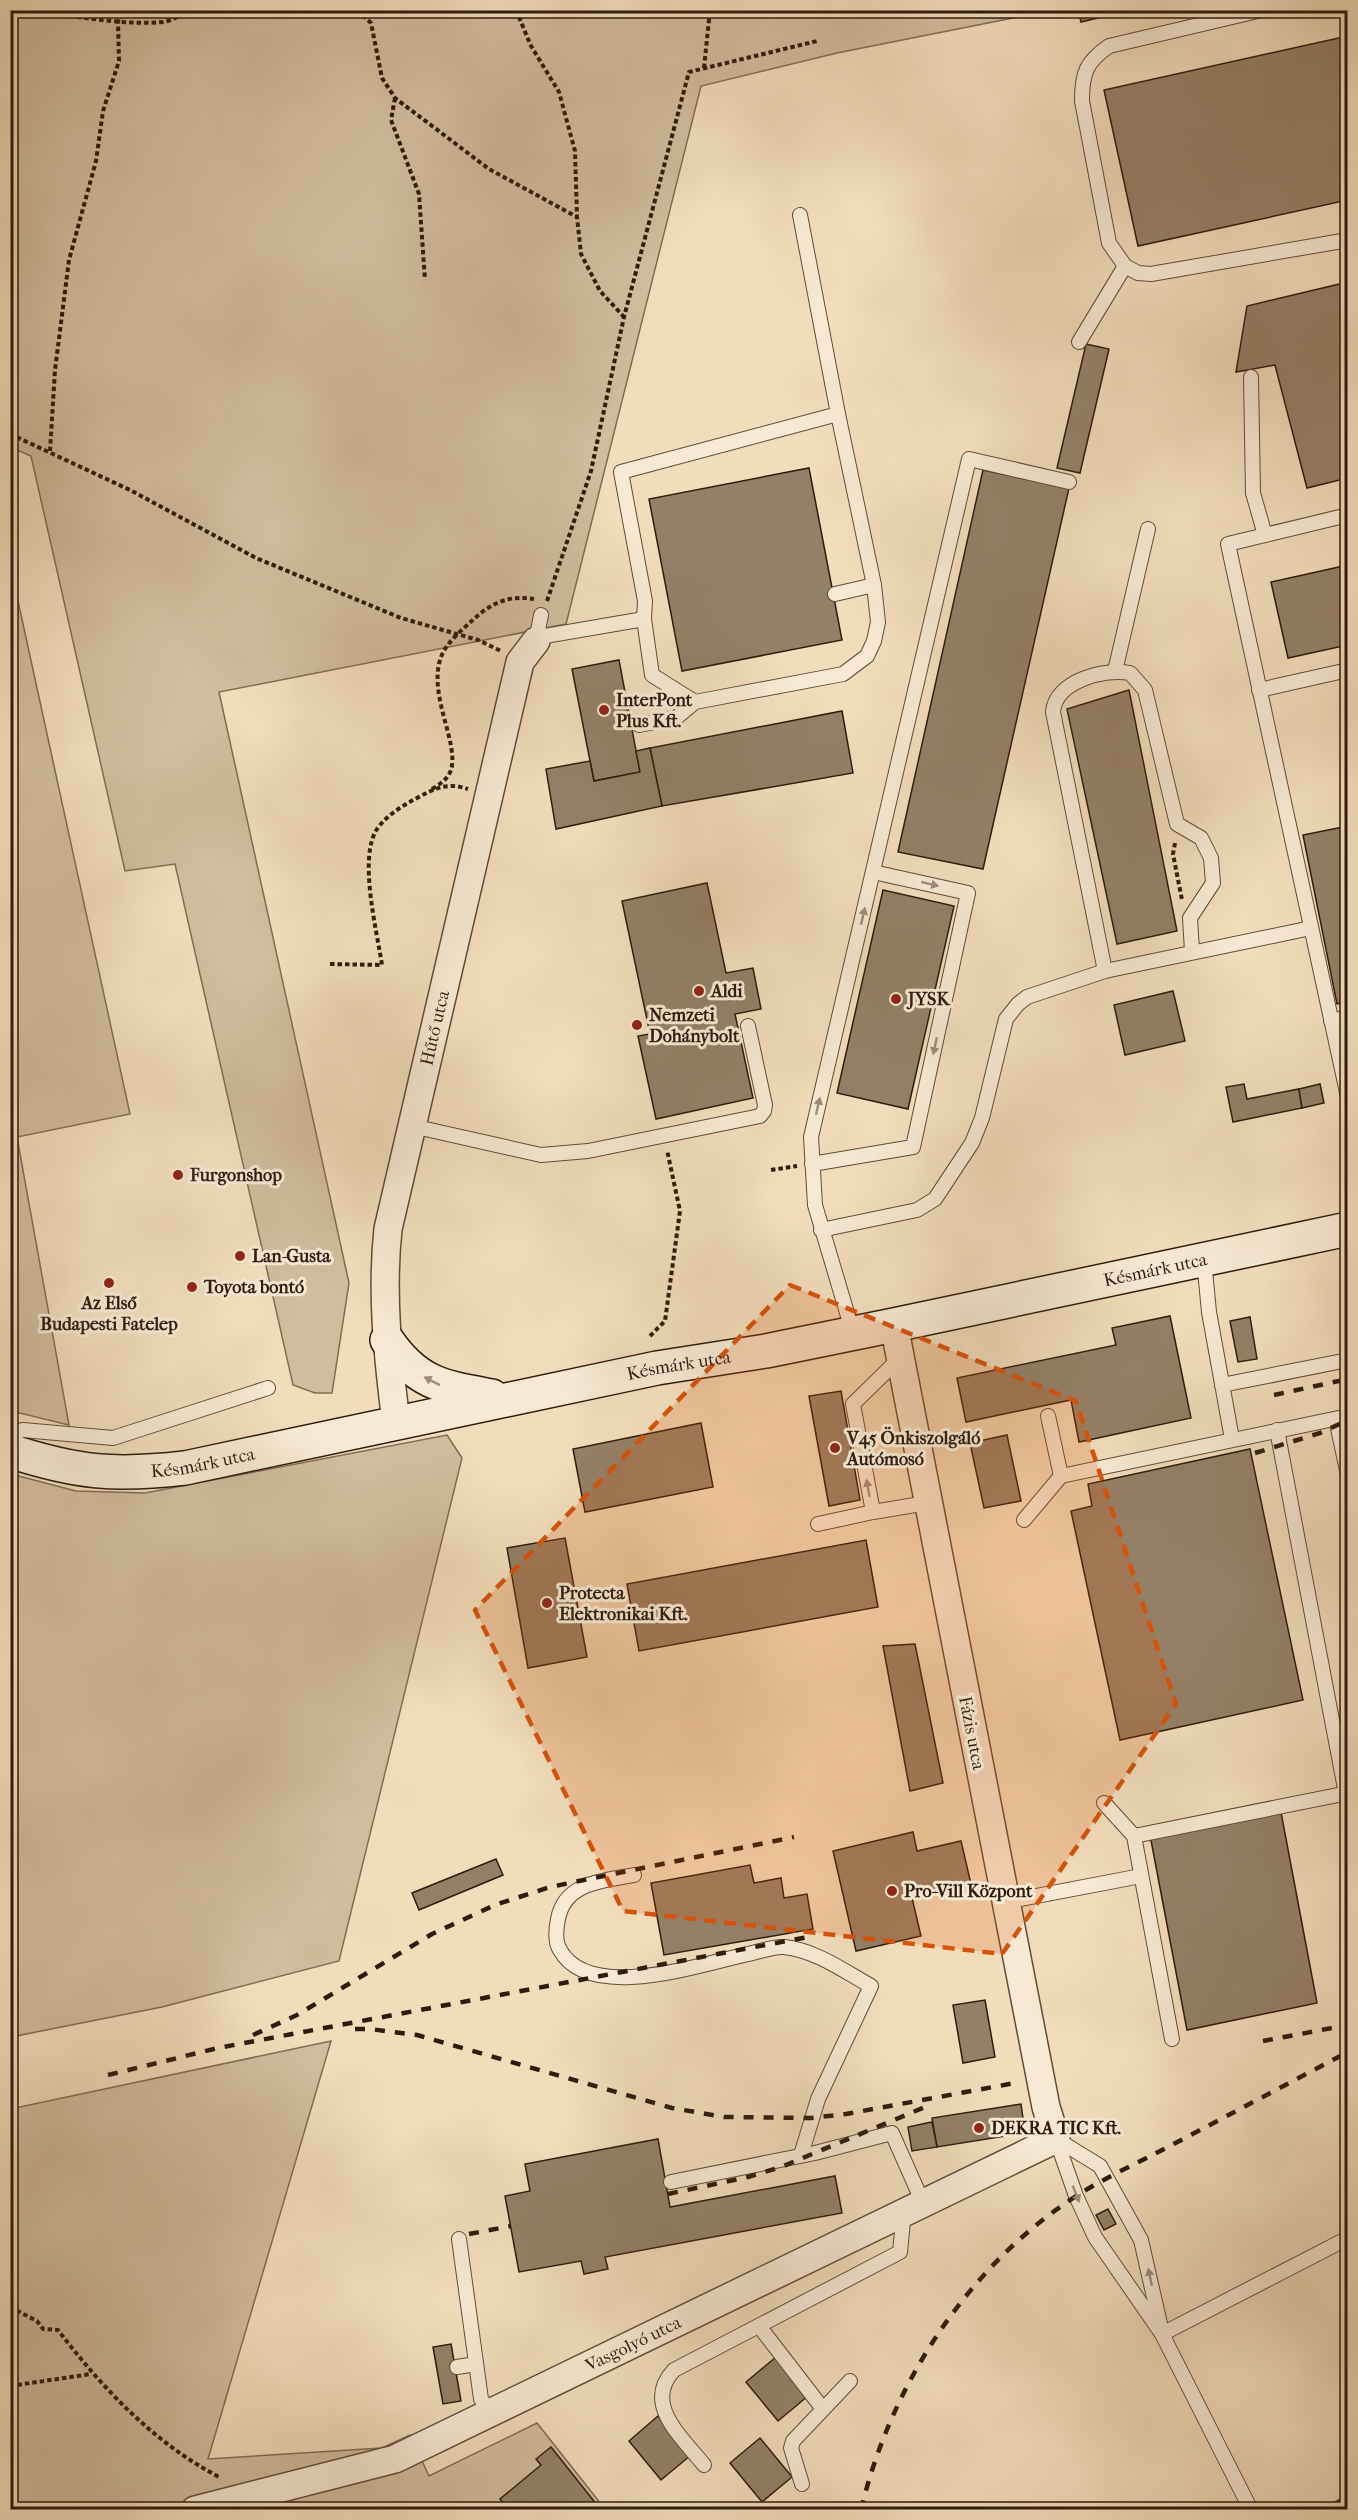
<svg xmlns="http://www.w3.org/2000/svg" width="1358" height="2520" viewBox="0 0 1358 2520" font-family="'IM FELL French Canon',serif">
<rect width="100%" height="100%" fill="#f2ddbb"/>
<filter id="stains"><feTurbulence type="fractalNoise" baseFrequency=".00333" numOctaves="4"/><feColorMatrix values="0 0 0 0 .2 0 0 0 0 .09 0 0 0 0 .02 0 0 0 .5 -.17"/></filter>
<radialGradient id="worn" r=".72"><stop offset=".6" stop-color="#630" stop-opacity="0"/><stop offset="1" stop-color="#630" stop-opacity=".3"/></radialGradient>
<g fill="#d1bc9d" stroke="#806c54" stroke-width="1.5">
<polygon points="11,11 1038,11 1033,14 837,53 701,86 566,624 219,692 349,1283 332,1393 315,1393 293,1385 175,864 125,871 31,456 15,449 11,470"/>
<polygon points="11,569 130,1114 17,1137 69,1425 11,1411"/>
<polygon points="447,1435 462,1458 339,1961 162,2007 11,2037 11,1474 76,1491 145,1493"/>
<polygon points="331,2041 208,2459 382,2448 410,2435 429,2476 537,2423 605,2509 11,2509 10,2109"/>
</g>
<g fill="#948067" stroke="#2e1b0c" stroke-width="1.5">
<polygon points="1078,10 1131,10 1081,22"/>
<polygon points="1348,36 1348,200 1138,246 1104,90"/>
<polygon points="1348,282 1348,478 1307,488 1275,365 1236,372 1247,306"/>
<polygon points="1086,344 1109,349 1080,473 1057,468"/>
<polygon points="809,468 842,640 682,671 649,499"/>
<polygon points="983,470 1069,488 983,869 898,852"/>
<polygon points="1348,565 1348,645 1288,658 1271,582"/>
<polygon points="619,660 640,772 594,781 572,669"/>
<polygon points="1129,690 1177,931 1117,944 1067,709"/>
<polygon points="842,711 853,773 662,806 650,748"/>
<polygon points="650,748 662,806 556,829 546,769 590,761 594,781 640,772 636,751"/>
<polygon points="1348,826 1348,1002 1337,1004 1303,835"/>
<polygon points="707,883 726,973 753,968 761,1009 735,1014 753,1098 656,1119 638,1036 650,1034 622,901"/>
<polygon points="883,890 954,906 908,1109 837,1093"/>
<polygon points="1173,991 1185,1041 1125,1055 1114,1005"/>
<polygon points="1244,1084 1247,1099 1299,1089 1302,1108 1233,1122 1226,1087"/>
<polygon points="1320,1084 1324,1103 1302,1108 1299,1089"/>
<polygon points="1170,1316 1191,1418 1079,1442 1071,1400 966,1422 957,1378 1116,1345 1112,1328"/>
<polygon points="1250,1317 1257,1359 1238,1362 1230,1321"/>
<polygon points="841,1391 860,1500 829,1506 809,1396"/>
<polygon points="701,1423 713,1487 585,1512 573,1449"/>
<polygon points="1007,1435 1021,1501 984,1508 970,1443"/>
<polygon points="1250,1449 1303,1700 1120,1740 1071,1511 1092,1506 1088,1484"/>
<polygon points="565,1538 587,1657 528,1668 507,1548"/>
<polygon points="866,1540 878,1607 639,1651 627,1584"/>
<polygon points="915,1644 943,1783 910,1791 883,1646"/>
<polygon points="1280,1807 1317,2003 1187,2030 1150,1835"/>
<polygon points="913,1832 917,1851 961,1841 971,1884 912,1898 921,1936 856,1951 833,1851"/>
<polygon points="496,1859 503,1875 419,1910 412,1893"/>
<polygon points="750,1865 754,1883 781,1878 784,1898 807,1894 813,1929 664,1955 651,1883"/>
<polygon points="985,2000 995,2057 963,2063 953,2005"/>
<polygon points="1021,2104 1025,2133 937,2147 932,2118"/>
<polygon points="932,2122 937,2147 912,2151 908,2127"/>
<polygon points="658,2139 670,2207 835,2176 842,2213 605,2257 608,2269 584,2274 581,2261 519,2272 505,2196 530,2191 525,2164"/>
<polygon points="1108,2209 1116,2224 1104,2230 1096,2215"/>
<polygon points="451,2344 461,2401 443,2404 433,2347"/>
<polygon points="776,2357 808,2396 778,2421 746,2382"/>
<polygon points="658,2416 691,2455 661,2480 629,2441"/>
<polygon points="760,2438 792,2477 762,2502 730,2463"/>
<polygon points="551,2447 601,2510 508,2510 500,2499 541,2465 536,2459"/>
<polygon points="1348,2495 1348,2510 1322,2510 1322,2509"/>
</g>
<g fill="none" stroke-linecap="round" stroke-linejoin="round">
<g stroke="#5f4c38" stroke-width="16">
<g id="lane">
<path d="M1262,10L1109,46C1086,62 1082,73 1082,101L1109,243L1125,266L1138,273L1151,274L1348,240"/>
<polyline points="1079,342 1125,266"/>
<polyline points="1251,377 1253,493 1265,535"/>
<polyline points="1348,515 1228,544 1348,1097"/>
<polyline points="835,594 874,585"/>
<polyline points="644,619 645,601 621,472 838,414"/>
<polyline points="536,641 545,636 644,619 652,675 695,702 843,674 867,656 874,641 878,622 874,585 838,414 800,215"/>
<polyline points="536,641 541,615"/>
<polyline points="1115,671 1148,529"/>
<polyline points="1259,690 1348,670"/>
<polyline points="639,725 676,718 695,702"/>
<path d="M1105,971L1053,712C1055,681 1105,668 1130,673L1145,690L1177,824L1201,838L1211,858L1213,883L1190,918L1192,951"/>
<polyline points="1331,1021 1348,1017"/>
<polyline points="412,1126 541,1155 588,1151 760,1116 764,1111 765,1105 748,1026"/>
<polyline points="812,1164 913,1147 968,893 873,872"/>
<polyline points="821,1230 917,1210 935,1199 972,1143 982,1118 1006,1019 1018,1004 1027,997 1105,971 1311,928"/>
<polyline points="1204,1260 1209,1312 1232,1439"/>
<polyline points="853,1333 815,1205 811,1137 969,459 1069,482"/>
<polyline points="900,1358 853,1404 873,1512 927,1503"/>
<polyline points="1222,1385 1348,1360"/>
<polyline points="1048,1416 1061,1476"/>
<polyline points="1336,1419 1348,1475"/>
<polyline points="1277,1430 1346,1794"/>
<polyline points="10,1434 23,1430 113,1438 268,1388"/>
<polyline points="1024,1520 1061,1476 1348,1416"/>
<polyline points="818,1524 873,1512"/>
<polyline points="1104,1803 1134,1836 1172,2039"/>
<polyline points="1134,1836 1348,1793"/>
<path d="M634,1875C603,1881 565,1882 558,1919C556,1929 555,1942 560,1950C589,2003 702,1964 748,1954C759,1952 773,1946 784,1947C815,1950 844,1971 871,1986L818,2099L801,2155"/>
<polyline points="1005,1902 1141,1876"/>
<polyline points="1056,2139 1076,2196 1095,2237 1162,2334 1251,2510"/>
<polyline points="1056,2139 1100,2166 1141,2240 1161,2328"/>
<polyline points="671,2182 815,2153 892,2133 923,2203"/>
<polyline points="459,2239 481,2399 491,2414"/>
<polyline points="759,2326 823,2409"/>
<polyline points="1162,2334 1348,2238"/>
<polyline points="457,2367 476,2364"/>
<path d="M704,2465C682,2437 642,2404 674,2370L900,2252L904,2211"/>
<polyline points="802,2484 791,2448 793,2441 850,2381"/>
</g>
</g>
<g stroke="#5f4c38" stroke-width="30">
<g id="street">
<path id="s1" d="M396,1422C388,1358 381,1294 388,1229L520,662L536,641"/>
<path id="s2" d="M195,2510L395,2459L1056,2139L1046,2107L894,1325"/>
</g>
</g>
<g stroke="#2e1b0c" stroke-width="36">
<g id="secondary">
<path d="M387,1340C417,1384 443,1387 492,1396"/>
<path id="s3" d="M10,1451C78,1473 115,1476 185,1468L657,1368L766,1351L894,1325L1348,1229"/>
</g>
</g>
<g stroke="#2e1b0c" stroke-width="4" stroke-dasharray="4.5 3" stroke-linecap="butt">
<polyline points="357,10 371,23 382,78 395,98 489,169 577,217 581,254 600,291 624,317"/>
<polyline points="516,10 531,46 559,92 575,151 577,216"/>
<path d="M62,15C95,19 129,25 163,22C173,21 183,12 194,10"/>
<polyline points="709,17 744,10"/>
<polyline points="704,68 710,10"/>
<polyline points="395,98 391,120 419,194 425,280"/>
<polyline points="10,434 130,490 256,558 401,618 478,640 501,651"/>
<polyline points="50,451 55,370 69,260 96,161 103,111 119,61 118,22 121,10"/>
<polyline points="547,601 591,471 624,317 689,72 817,41"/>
<path d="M432,789C440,784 448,779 451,770C459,743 429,697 440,660C445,643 462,630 475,618C493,602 510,595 534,599"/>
<polyline points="1175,843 1173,854 1182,900"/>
<path d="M330,964L382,965C377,931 358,858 377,829C387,815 402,806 417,798C435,788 448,782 468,789"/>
<polyline points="771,1170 797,1166"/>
<polyline points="650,1336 665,1321 680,1211 667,1150"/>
<path d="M10,2307L37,2321L43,2329L58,2330C103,2389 155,2444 221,2478"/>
<polyline points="10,2386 91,2374"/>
</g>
<use href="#lane" stroke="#f7e9d3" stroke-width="14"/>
<use href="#street" stroke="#f7e9d3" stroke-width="27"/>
<use href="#secondary" stroke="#f7e9d3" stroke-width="33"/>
<g stroke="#2e1b0c" stroke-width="4.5" stroke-dasharray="10 10" stroke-linecap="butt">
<polyline points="1274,1395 1348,1379"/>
<polyline points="1255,1453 1320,1433 1348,1420"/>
<polyline points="355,2029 370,2029 417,2035 672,2108 724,2117 811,2118 846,2114 1015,2083"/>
<polyline points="253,2035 297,2015 432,1934 495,1905 550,1887 794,1837"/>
<polyline points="1263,2041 1348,2025"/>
<polyline points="108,2075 218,2048 808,1937"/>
<polyline points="668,2194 748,2177 781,2167 930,2105"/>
<polyline points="469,2234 511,2226"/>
<path d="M861,2510C889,2391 962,2275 1063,2205C1095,2182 1132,2166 1166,2148C1227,2116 1287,2084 1348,2052"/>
</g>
</g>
<defs><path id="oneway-solid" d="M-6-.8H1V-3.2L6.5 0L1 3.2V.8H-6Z" transform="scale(1.5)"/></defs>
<g fill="#9d8c79">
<use href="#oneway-solid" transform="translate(930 884) rotate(13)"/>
<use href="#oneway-solid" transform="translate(863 916) rotate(-77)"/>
<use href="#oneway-solid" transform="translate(935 1046) rotate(102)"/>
<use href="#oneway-solid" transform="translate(818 1106) rotate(-77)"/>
<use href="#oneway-solid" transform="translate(432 1381) rotate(-153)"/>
<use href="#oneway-solid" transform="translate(868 1488) rotate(-100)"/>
<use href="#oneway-solid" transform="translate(1076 2194) rotate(68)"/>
<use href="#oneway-solid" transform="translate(1150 2277) rotate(-102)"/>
</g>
<path fill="#d5530c" fill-opacity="0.2" stroke="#d5530c" stroke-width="4.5" stroke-dasharray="12 8" stroke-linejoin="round" d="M790,1285L1076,1401L1176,1704L1002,1954L623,1911L475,1610Z"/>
<g fill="#8f2418" stroke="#f7e9d3" stroke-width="2">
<circle cx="604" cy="710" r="6"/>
<circle cx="699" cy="991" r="6"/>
<circle cx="896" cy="999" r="6"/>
<circle cx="637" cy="1025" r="6"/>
<circle cx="178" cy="1175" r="6"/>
<circle cx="240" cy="1256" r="6"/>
<circle cx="109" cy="1283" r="6"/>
<circle cx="192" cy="1287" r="6"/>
<circle cx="835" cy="1448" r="6"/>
<circle cx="547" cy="1603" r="6"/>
<circle cx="892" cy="1891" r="6"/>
<circle cx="979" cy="2128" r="6"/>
</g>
<g text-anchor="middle" stroke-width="6" stroke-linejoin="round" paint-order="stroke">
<g font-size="18" font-weight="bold" fill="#2e1b0c" stroke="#f7e9d3" text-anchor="start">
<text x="616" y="706">InterPont<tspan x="616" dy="21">Plus Kft.</tspan></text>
<text x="711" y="997">Aldi</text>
<text x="908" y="1005">JYSK</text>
<text x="649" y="1021">Nemzeti<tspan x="649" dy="21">Dohánybolt</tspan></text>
<text x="190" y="1181">Furgonshop</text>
<text x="252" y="1262">Lan-Gusta</text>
<text x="204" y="1293">Toyota bontó</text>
<text x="109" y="1309" text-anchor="middle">Az Első<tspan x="109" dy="21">Budapesti Fatelep</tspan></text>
<text x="847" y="1444">V45 Önkiszolgáló<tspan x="847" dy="21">Autómosó</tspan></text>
<text x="559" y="1599">Protecta<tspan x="559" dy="21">Elektronikai Kft.</tspan></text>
<text x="904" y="1897">Pro-Vill Központ</text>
<text x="991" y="2134">DEKRA TIC Kft.</text>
</g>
<g font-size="18" fill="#2e1b0c" stroke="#f7e9d3">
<text dy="6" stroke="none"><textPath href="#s1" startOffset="400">Hűtő utca</textPath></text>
<text dy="6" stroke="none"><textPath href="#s3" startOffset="1168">Késmárk utca</textPath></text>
<text dy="6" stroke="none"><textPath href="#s3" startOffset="682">Késmárk utca</textPath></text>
<text dy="6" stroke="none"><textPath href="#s3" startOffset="196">Késmárk utca</textPath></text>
<text transform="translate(972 1733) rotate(79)" y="6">Fázis utca</text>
<text dy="6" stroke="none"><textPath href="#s2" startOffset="471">Vasgolyó utca</textPath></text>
</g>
</g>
<rect width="1358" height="2520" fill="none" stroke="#f2ddbb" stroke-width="36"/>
<rect x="12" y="12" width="1334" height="2496" fill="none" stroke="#2e1b0c" stroke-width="3"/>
<rect x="18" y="18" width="1322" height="2484" fill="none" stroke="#2e1b0c" stroke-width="1.5"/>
<rect width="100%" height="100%" filter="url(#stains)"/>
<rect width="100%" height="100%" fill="url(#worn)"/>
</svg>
